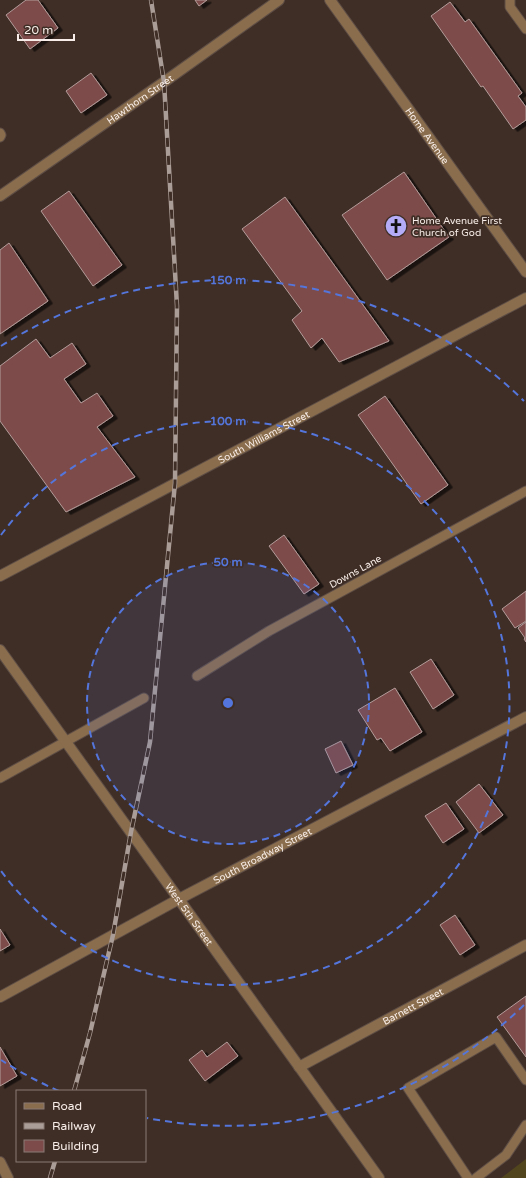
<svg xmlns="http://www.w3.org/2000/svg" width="526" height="1178" viewBox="0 0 526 1178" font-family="'Varela Round',sans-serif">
<defs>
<filter id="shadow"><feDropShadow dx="4.5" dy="2.5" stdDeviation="0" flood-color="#0009"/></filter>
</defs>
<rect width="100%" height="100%" fill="#3f2e26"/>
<polygon fill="#51451e" points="526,1159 526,1178 501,1178"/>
<g fill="#7d4c4a" stroke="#b39c9a" filter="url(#shadow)">
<polygon points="26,0 38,0 58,28 30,49 6,15"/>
<polygon points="195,0 207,0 199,6"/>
<polygon points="450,2 465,22 469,19 522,93 518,96 526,107 526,120 513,129 483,86 481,87 431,16"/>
<polygon points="91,73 107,95 81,113 66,91"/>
<polygon points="404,172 449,237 387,280 342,215"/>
<polygon points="69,191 122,265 93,286 41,211"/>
<polygon points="285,197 389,341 339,362 322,338 311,348 292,320 302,311 242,229"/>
<polygon points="9,243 48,301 0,334 0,250"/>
<polygon points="36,339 50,358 72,343 86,364 64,379 81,403 97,393 113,416 97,427 135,477 66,512 0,421 0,366"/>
<polygon points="385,396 448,485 421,504 358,415"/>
<polygon points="284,535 319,584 304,594 269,546"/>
<polygon points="526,591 526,621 515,628 502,609"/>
<polygon points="526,622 526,642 524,639 525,638 518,628"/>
<polygon points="431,659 454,695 433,709 410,672"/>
<polygon points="395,688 422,732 390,751 381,738 377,740 358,710"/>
<polygon points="341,741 353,765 336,773 325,749"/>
<polygon points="479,784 503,815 479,833 456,802"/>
<polygon points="446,803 464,829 443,843 425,816"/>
<polygon points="455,915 475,945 460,955 440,925"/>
<polygon points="0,929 10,945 0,951"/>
<polygon points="526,996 526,1057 497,1017"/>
<polygon points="227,1042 238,1056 205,1081 189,1060 202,1050 207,1057"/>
<polygon points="0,1047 17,1076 0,1086"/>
</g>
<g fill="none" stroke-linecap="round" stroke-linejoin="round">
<g stroke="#5d4d45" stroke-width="11">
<g id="service">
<polyline points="510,0 510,7 526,29"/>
<polyline points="0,133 1,135 0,137"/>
<polyline points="197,676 269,631 526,491"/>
<polyline points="0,778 144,698"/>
<polyline points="468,1178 408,1088 496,1037 526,1080"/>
<polyline points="476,1178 506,1155 526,1125"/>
</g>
</g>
<g stroke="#5d4d45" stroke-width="12">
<g id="minor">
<path id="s1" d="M330,0L526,272"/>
<path id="s2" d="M0,196L164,82L279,0"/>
<path id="s3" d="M0,576L526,298"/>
<path id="s4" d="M0,650L379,1178"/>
<path id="s5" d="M299,1067L526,945"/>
<polyline points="0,1162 8,1178"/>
</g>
</g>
<g stroke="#5d4d45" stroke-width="12">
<g id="tertiary">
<path id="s6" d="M0,997L179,899L526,717"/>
</g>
</g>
<use href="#service" stroke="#896d4d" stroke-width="9"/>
<use href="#minor" stroke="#896d4d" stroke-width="10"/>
<use href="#tertiary" stroke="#896d4d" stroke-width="10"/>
<g stroke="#aa9c96" stroke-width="4.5">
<g id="rail">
<polyline points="74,1091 90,1033 113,935 131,832 150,742 175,483 177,306 164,82 151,0"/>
<polyline points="50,1178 55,1161"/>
</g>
</g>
<use href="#rail" stroke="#3f2e26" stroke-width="3" stroke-dasharray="9" stroke-linecap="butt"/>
</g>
<circle cx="228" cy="703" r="141" fill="#5476dc" fill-opacity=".12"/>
<g fill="none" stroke="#5476dc" stroke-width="2" stroke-dasharray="7 5">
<circle cx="228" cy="703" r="141"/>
<path d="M1 535A282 282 0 1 1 1 871"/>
<path d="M524 1005A423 423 0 0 1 147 1118M59 1091A423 423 0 0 1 1 1060M1 346A423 423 0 0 1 524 401"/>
</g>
<defs>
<g id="church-disc" transform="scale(1.15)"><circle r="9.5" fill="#b5acf8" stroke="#3f2e26"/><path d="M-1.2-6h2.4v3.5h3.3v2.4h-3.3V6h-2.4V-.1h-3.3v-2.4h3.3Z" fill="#111"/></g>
</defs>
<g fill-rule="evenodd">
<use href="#church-disc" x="396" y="226"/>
</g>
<g text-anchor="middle" stroke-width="3.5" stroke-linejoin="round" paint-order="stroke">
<g font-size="10" fill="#f8ede8" stroke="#3f2e26">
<text dy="4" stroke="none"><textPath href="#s2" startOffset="170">Hawthorn Street</textPath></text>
<text dy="4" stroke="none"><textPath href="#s1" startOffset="167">Home Avenue</textPath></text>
<text dy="4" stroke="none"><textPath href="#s3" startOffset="298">South Williams Street</textPath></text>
<text transform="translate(355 571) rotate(-29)" y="4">Downs Lane</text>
<text dy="4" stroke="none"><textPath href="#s6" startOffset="298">South Broadway Street</textPath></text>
<text dy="4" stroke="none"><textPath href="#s4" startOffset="325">West 5th Street</textPath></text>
<text dy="4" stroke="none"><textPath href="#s5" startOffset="129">Barnett Street</textPath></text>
</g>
<g font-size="10" fill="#f8ede8" stroke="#3f2e26" text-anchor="start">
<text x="412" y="224">Home Avenue First<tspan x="412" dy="12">Church of God</tspan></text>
</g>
</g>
<circle cx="228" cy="703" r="6" fill="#5476dc" stroke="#3f2e26" stroke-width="2"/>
<g font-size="12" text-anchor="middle" font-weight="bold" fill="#5476dc" stroke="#3f2e26" stroke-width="3.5" stroke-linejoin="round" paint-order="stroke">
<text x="228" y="284">150 m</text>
<text x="228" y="425">100 m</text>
<text x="228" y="566">50 m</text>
</g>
<rect x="16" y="1090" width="130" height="72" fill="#3f2e26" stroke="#897a74"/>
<rect x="24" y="1103" width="20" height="6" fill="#896d4d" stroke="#897a74"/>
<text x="52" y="1110" font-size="12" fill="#f8ede8">Road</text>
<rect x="24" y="1123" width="20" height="6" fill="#aa9c96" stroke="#897a74"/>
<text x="52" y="1130" font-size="12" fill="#f8ede8">Railway</text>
<rect x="24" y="1140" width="20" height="12" fill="#7d4c4a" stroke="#897a74"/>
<text x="52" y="1150" font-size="12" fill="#f8ede8">Building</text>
<path d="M18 34v6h56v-6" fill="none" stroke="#f8ede8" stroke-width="2"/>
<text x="24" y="34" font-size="12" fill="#f8ede8" stroke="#3f2e26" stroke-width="3" paint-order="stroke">20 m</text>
</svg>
